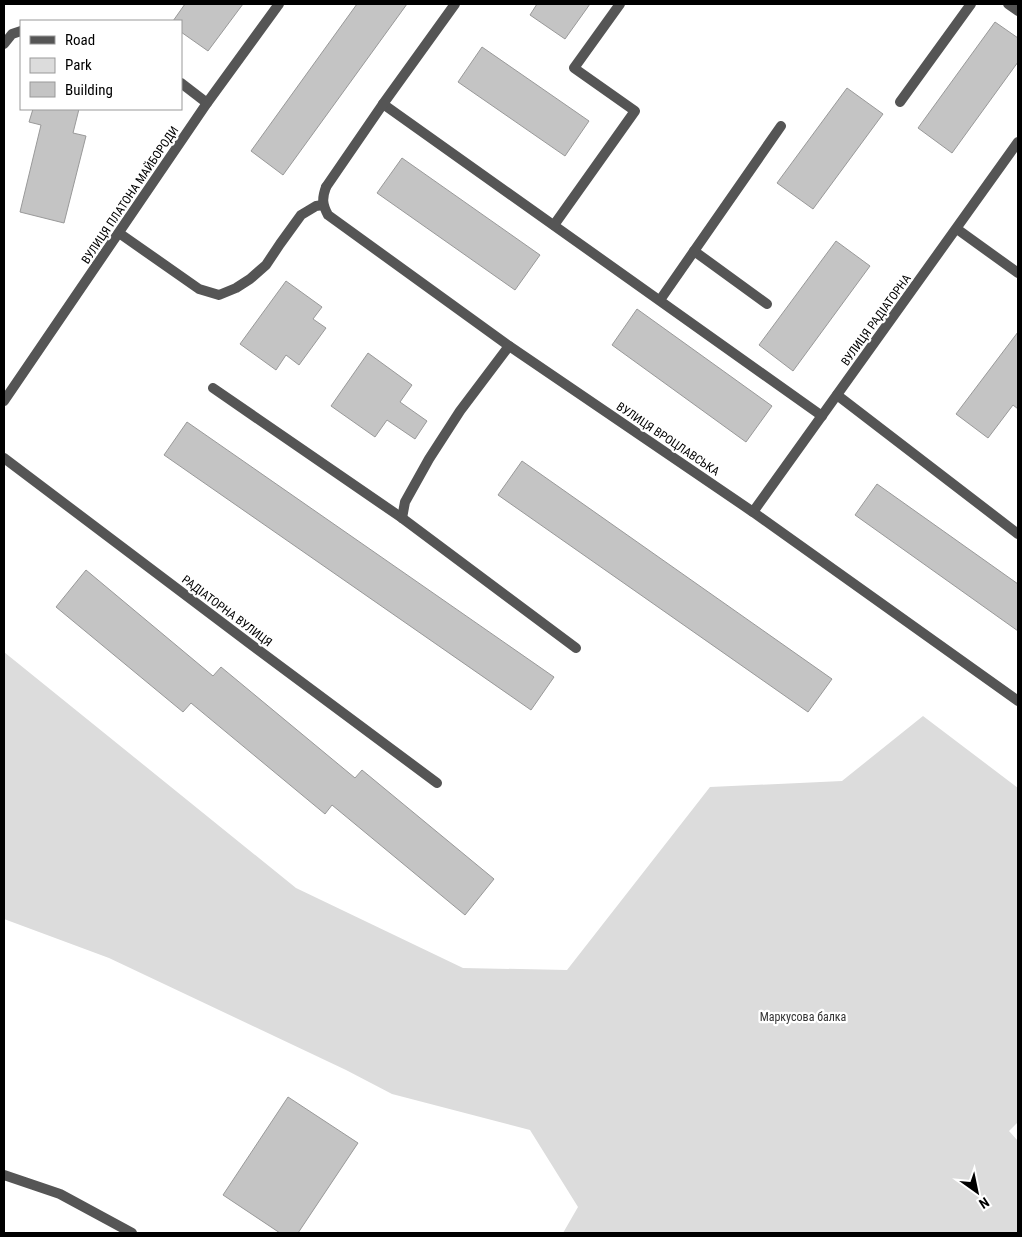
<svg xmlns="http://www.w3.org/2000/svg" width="1022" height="1237" viewBox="0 0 1022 1237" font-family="'Roboto Condensed',sans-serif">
<rect width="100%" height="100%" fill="#fff"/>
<polygon fill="#dcdcdc" points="4,652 296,888 463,968 567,970 710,787 842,781 923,716 1018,788 1018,1122 1009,1131 1018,1141 1018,1233 563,1233 578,1207 530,1130 392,1094 346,1070 109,958 4,919"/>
<g fill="#c4c4c4" stroke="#999">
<polygon points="185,4 243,4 208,51 181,32 181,21 173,21"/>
<polygon points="357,4 407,4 283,175 251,151"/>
<polygon points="537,4 590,4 565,39 530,15"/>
<polygon points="995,22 1018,38 1018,62 952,153 918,128"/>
<polygon points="482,47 589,121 565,156 458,82"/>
<polygon points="847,88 883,114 813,209 777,183"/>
<polygon points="33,109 79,109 73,133 86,136 64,223 20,212 41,125 29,122"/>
<polygon points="402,158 540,255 515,290 377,193"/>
<polygon points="836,241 870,266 793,371 759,345"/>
<polygon points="286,281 322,307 313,319 326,328 299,365 286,355 276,370 240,344"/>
<polygon points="637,309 772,406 746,442 612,345"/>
<polygon points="1018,332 1018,409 1013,405 988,438 956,414"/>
<polygon points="368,353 412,385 400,402 427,421 415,439 387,420 375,437 331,406"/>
<polygon points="187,422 554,677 531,710 164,455"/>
<polygon points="522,461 832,679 808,712 498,495"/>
<polygon points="877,484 1018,584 1018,631 855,515"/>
<polygon points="86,570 213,676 221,667 355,778 362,770 494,879 465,915 332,805 325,814 191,703 183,712 56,607"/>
<polygon points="288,1097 358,1143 298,1233 280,1233 223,1195"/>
</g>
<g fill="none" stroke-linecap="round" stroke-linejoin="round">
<g stroke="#555" stroke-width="10">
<polyline points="1008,4 1018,11"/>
<polyline points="4,44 12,34 21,31"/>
<polyline points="181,83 207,103"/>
<polyline points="900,102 971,4"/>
<polyline points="383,104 822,416"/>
<polyline points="326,187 383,104 455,4"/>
<polyline points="554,225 635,111 574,68 620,4"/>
<polyline points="957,229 1018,273"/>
<polyline points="119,233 199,289 219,295 236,288 250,279 266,265 280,244 301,215 316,206 323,205"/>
<polyline points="694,251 767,304"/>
<polyline points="660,300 781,126"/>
<polyline points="213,388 402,518 576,648"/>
<polyline points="837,395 1018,534"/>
<polyline points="402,518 405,502 429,459 460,411 509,346"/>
<polyline points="4,1175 60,1194 132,1233"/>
</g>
<g stroke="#555" stroke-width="10">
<path d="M326,187C322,198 322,204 328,215L509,346L753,512L1018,701"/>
<polyline points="4,401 207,103 279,4"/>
<polyline points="4,458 249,643 437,783"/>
<polyline points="753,512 1018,142"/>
</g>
</g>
<g text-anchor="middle" stroke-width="4.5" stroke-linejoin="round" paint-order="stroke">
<g font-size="12" fill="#000" stroke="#fff">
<text transform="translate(130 195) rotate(-56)" y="4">ВУЛИЦЯ ПЛАТОНА МАЙБОРОДИ</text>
<text transform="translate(876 320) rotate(-54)" y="4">ВУЛИЦЯ РАДІАТОРНА</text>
<text transform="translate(668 439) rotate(34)" y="4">ВУЛИЦЯ ВРОЦЛАВСЬКА</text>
<text transform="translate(227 611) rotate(37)" y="4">РАДІАТОРНА ВУЛИЦЯ</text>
</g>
<g font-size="12" fill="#333" stroke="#fff">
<text x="803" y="1021">Маркусова балка</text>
</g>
</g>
<rect width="1022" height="1237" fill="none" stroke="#000000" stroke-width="10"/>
<rect x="20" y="20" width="162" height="90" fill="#ffffff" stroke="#999999"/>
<rect x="30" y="36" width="25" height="8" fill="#555555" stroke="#999999"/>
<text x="65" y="45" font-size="15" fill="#000000">Road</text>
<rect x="30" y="58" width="25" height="15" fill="#dcdcdc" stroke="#999999"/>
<text x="65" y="70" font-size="15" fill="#000000">Park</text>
<rect x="30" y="82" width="25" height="15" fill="#c4c4c4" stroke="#999999"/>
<text x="65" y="95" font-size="15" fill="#000000">Building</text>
<g transform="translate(977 1192) rotate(147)" stroke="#ffffff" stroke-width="4" paint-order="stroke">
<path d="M0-4L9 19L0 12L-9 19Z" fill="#000000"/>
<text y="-8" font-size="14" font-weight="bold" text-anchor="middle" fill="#000000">N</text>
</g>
</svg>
